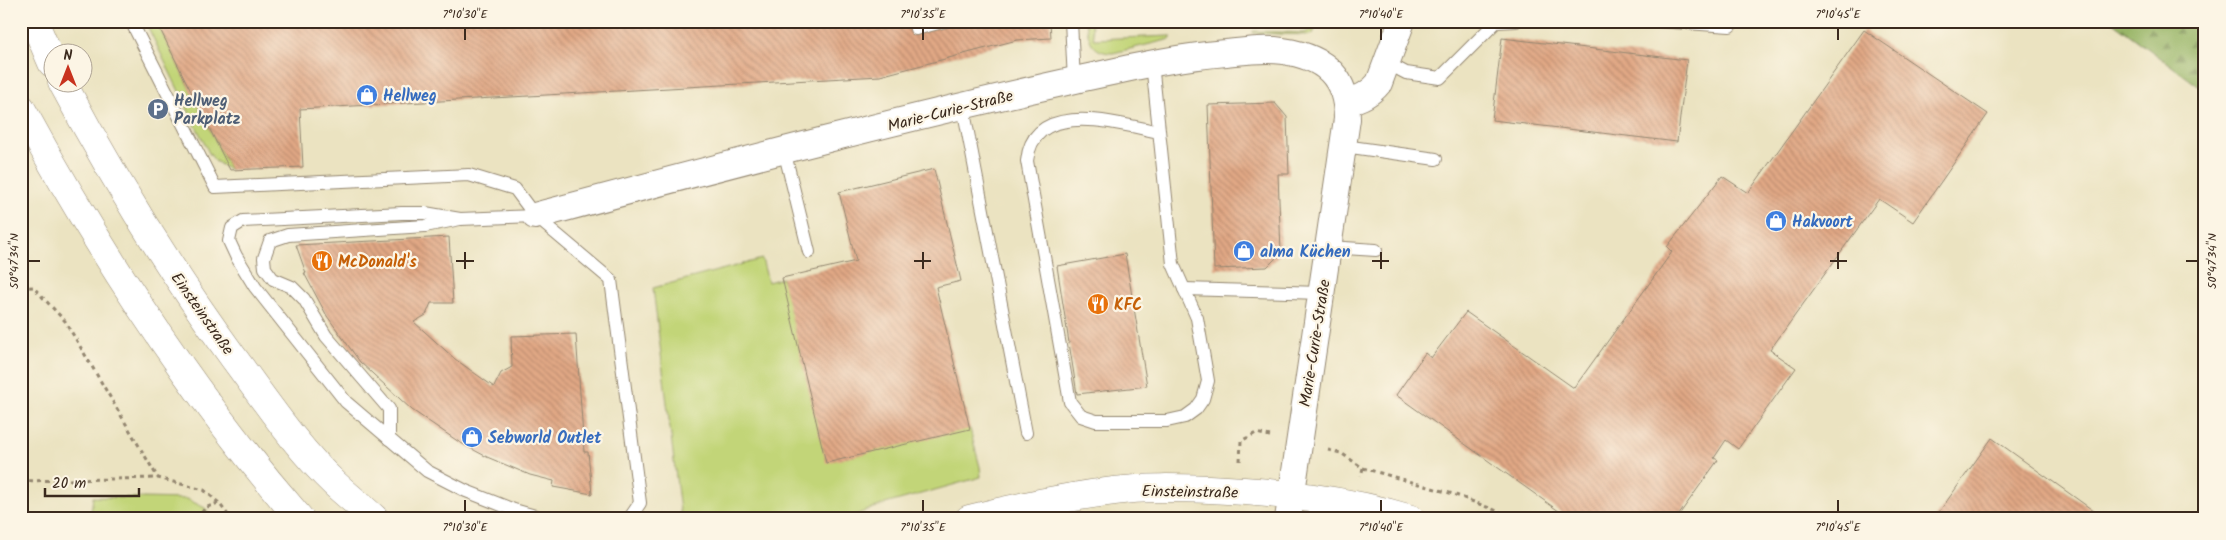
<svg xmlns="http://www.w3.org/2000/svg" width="2226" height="540" viewBox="0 0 2226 540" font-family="Kalam,sans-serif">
<defs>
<pattern id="forest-firs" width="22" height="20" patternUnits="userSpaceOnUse" patternTransform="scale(1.25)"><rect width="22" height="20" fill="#99b668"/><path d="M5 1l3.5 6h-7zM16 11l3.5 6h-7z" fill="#7e9455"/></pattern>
<pattern id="building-back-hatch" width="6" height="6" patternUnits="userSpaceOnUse" patternTransform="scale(1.25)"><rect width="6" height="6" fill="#e1a885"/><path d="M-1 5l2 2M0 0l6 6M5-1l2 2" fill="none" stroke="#b8896c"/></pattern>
</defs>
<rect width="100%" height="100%" fill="#fcf5e5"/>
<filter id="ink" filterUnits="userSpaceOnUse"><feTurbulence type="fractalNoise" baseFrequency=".02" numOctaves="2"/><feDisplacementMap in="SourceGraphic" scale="10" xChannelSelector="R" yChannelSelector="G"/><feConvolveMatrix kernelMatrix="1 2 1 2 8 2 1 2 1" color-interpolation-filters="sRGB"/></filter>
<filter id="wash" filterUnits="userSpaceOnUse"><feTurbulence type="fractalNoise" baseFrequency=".0096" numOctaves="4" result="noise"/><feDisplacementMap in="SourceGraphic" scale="20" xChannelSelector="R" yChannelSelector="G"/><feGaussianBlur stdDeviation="1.12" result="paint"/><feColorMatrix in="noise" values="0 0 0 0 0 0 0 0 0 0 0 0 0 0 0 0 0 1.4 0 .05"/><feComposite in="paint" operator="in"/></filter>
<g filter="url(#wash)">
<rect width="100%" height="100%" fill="#ebe3c1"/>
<g fill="#c2d578" stroke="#7e804b">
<polygon points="145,21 156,21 230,170 215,161 209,153"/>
<path d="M1086,21H1091L1094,39L1171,36V39L1113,53C1092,53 1088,40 1086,21Z"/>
<polygon points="1313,21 1317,21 1314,32 1310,35 1253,33 1253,31 1304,33 1313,29"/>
<polygon points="762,259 768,282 782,278 970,429 980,467 981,477 885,504 844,519 681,519 653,288"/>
<polygon points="93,497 187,499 205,508 214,519 90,519"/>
</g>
<polygon fill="url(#forest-firs)" stroke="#6a7043" points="2111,21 2205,21 2205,91"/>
<g id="blocks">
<g fill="url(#building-back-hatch)">
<polygon points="156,21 1050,21 1051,38 1017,40 880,76 300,109 303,167 230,170"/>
<polygon points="1864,30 1988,114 1913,222 1879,199 1770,350 1796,368 1738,449 1726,440 1714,458 1718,460 1676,519 1570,519 1396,395 1425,353 1431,358 1466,312 1574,388 1672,252 1667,247 1722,176 1748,193"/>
<polygon points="1502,38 1687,60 1677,142 1492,120"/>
<polygon points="1275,103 1287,117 1289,174 1278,174 1281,253 1267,267 1214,269 1208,105"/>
<polygon points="934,169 961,281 936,287 970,429 826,463 782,278 856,261 839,192"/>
<polygon points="449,237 453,303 431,303 426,315 414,322 455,359 494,387 501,373 512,367 511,336 576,334 584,452 588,452 592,494 553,487 554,481 530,475 487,457 459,442 412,410 360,362 327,316 304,273 306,273 296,245"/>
<polygon points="1125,254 1147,386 1077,394 1057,266"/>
<polygon points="1992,438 2105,519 1934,519"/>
</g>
</g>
</g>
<g filter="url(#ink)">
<use href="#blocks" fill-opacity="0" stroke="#938670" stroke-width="1"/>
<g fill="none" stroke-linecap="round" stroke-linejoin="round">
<g stroke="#938670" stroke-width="14">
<g id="service">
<polyline points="131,21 215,187 469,175 515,189 535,216 611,280 640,503 629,519"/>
<polyline points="915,21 916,29 946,21"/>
<polyline points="1071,21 1074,81"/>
<polyline points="1657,21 1730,26 1734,21"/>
<path d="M1152,63L1173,264L1197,318L1208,381L1203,399L1196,409L1185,417L1167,421H1096L1081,416L1070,402L1027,161C1033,98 1119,124 1159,132"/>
<polyline points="1387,63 1406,73 1440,78 1496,22 1516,21"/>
<polyline points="963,107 1026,433"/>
<polyline points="1344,146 1436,159"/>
<polyline points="784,150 809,252"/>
<polyline points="460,219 425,213 402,213 243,221 232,228 229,241 236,256 255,287 346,402 427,471 466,491 514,510 546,519"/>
<polyline points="1329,247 1376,250"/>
<polyline points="1184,289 1321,293"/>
<polyline points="389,439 389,409 326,336 304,299 292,287 273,279 265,268 264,258 270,241 288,235 425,226 460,219 535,216"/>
</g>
</g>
<g stroke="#938670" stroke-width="28">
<g id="minor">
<path d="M1347,102C1361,98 1370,94 1379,83L1402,21"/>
<path d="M535,216C715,168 894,120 1075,80C1126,69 1175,57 1226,53C1245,51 1265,48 1283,51C1324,57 1347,76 1347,119L1288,519"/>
</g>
</g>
<g stroke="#938670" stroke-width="29">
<g id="tertiary">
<polyline points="34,21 52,63"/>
<path d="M62,82C113,178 169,269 233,357C265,400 296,447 335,484C348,496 362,507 375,519"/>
<path d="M21,108C100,253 192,394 300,519"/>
<path d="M969,519C1017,507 1065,497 1114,491C1145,487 1178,488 1209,489C1277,492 1346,499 1411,519"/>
</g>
</g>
<g stroke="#938670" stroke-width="3" stroke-dasharray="4 4" stroke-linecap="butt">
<polyline points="21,288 33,287 65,321 158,478"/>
<polyline points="1328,450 1341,453 1363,468 1361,476"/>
<polyline points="1240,461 1241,441 1256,433 1270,436"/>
<polyline points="1363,468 1453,494 1518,519"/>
<polyline points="21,481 158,478 204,490 219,503 231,519"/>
<polyline points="197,519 205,508 218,503"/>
</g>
<use href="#service" stroke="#fff" stroke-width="12"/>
<use href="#minor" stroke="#fff" stroke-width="26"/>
<use href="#tertiary" stroke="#fff" stroke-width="28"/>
</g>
</g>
<path fill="none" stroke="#3b2a1e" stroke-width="2" d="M465,28V40M923,28V40M1381,28V40M1838,28V40M465,252V269M923,252V269M1381,252V269M1838,252V269M28,261H40M456,261H474M914,261H931M1372,261H1389M1830,261H1847M2186,261H2198M465,500V512M923,500V512M1381,500V512M1838,500V512"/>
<defs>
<g id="shop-disc" transform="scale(1.125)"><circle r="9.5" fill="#3f7fe0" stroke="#fcf5e5"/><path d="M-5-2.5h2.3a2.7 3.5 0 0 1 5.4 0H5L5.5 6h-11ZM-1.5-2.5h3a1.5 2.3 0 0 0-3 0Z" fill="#fff"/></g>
<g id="parking-disc" transform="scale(1.125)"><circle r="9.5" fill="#5c6f8a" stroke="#fcf5e5"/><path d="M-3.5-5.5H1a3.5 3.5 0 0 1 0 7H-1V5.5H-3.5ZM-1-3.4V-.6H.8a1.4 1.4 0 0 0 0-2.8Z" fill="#fff"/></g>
<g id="restaurant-disc" transform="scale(1.125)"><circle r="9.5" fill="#e8710a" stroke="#fcf5e5"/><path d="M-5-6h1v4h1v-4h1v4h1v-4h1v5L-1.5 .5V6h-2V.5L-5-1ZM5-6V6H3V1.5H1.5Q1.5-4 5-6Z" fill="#fff"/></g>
</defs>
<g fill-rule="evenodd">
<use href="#shop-disc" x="367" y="95"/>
<use href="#parking-disc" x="158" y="109"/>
<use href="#shop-disc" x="1776" y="221"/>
<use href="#shop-disc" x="1244" y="251"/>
<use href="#restaurant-disc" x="322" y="261"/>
<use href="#restaurant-disc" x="1098" y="304"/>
<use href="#shop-disc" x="472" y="437"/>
</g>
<g text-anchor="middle" stroke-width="4.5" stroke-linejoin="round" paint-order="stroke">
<g font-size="16" font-weight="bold" fill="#366cbe" stroke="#fcf5e5" text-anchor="start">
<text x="383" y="101">Hellweg</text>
<text x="1792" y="227">Hakvoort</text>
<text x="1260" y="257">alma Küchen</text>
<text x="488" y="443">Sebworld Outlet</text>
</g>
<g font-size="16" font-weight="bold" fill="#4e5e75" stroke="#fcf5e5" text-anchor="start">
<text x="174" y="106">Hellweg<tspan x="174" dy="18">Parkplatz</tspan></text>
</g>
<g font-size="16" fill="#3b2a1e" stroke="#fcf5e5">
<text transform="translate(950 110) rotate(-14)" y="6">Marie-Curie-Straße</text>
<text transform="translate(203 313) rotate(55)" y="6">Einsteinstraße</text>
<text transform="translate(1314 343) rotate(-81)" y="6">Marie-Curie-Straße</text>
<text transform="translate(1190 491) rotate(1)" y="6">Einsteinstraße</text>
</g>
<g font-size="16" font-weight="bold" fill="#c56008" stroke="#fcf5e5" text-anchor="start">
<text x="338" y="267">McDonald's</text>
<text x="1114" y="310">KFC</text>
</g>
</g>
<rect width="2226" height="540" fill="none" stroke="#fcf5e5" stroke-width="55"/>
<g transform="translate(68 68)"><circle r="24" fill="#fcf5e5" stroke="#afa495"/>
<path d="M0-4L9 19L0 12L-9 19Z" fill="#c8321e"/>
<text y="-8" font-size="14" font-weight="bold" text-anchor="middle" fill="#3b2a1e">N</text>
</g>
<path d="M45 488v8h94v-8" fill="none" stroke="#3b2a1e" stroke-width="2.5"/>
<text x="52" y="488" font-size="15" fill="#3b2a1e" stroke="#fcf5e5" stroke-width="4" paint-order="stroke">20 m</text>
<rect x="28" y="28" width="2170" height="484" fill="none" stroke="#3b2a1e" stroke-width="2"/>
<g font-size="12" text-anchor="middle" fill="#3b2a1e">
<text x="465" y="18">7°10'30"E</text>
<text x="923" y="18">7°10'35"E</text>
<text x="1381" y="18">7°10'40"E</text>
<text x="1838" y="18">7°10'45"E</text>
<text transform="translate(14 261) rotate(-90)" y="4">50°47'34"N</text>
<text transform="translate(2212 261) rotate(-90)" y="4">50°47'34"N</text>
<text x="465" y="531">7°10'30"E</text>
<text x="923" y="531">7°10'35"E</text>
<text x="1381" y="531">7°10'40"E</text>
<text x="1838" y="531">7°10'45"E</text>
</g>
</svg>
